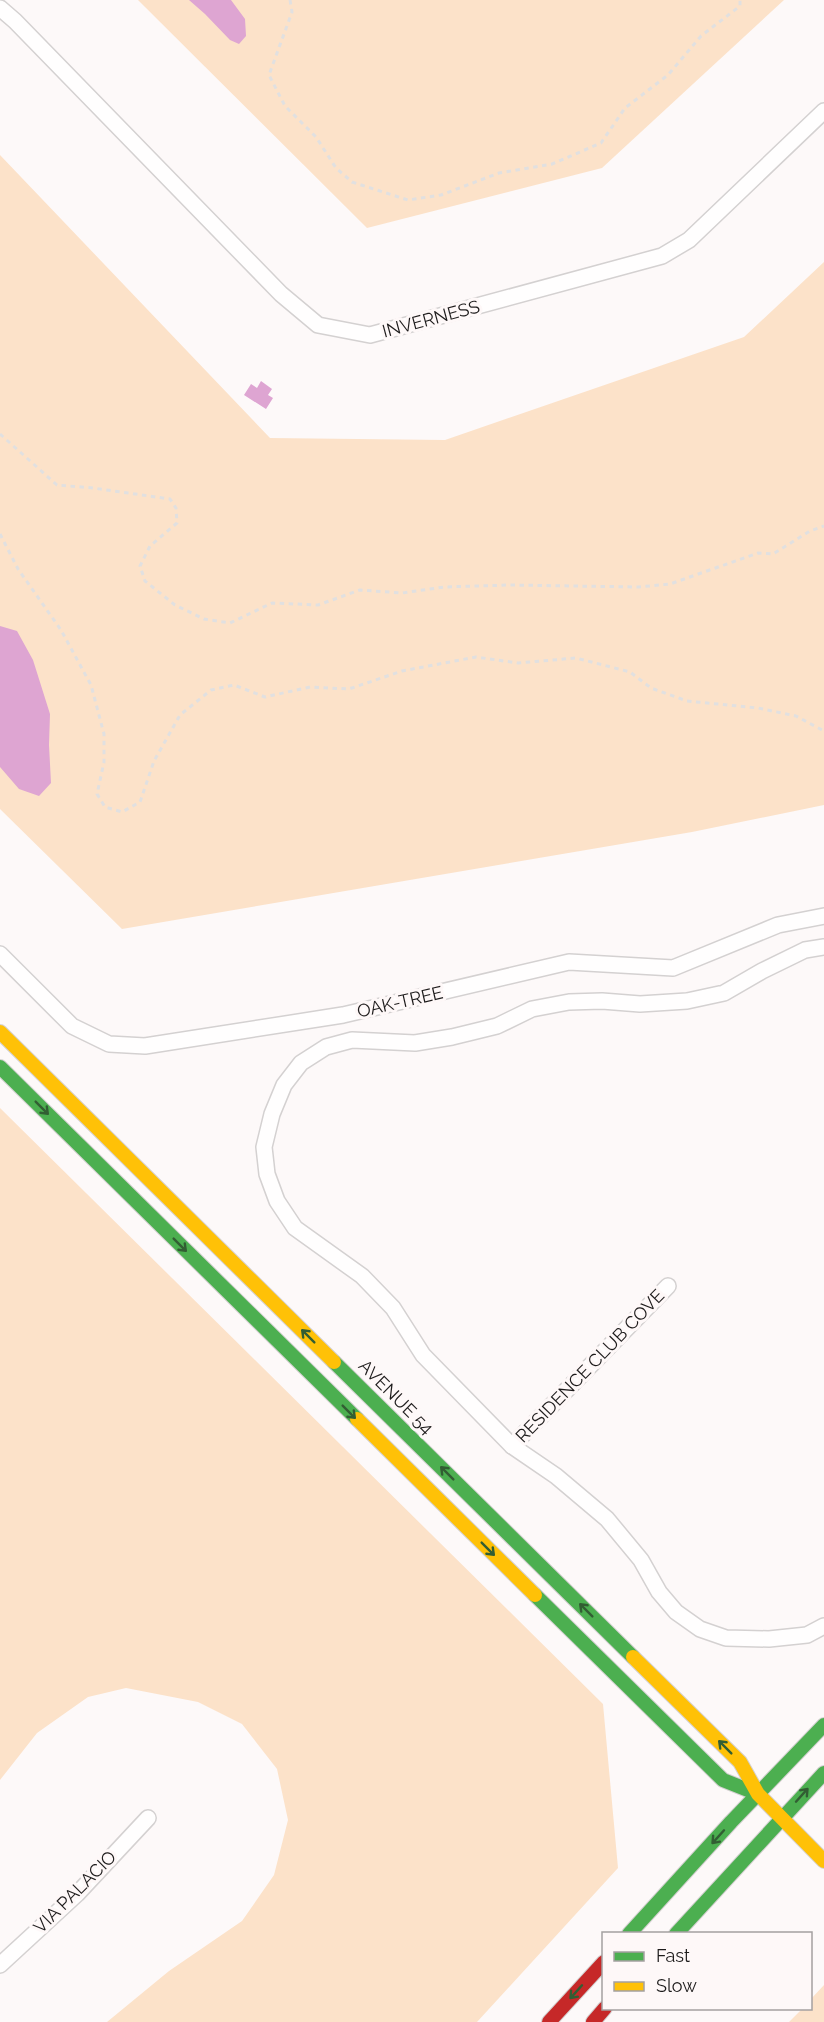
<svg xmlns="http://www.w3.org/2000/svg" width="824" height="2022" viewBox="0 0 824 2022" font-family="Raleway,sans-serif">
<rect width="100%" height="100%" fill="#fdf9f9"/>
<g fill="#fce2c9">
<polygon points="138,0 784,0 602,168 367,228"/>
<polygon points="0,155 270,438 445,440 744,337 824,262 824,805 692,832 122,929 0,809"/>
<polygon points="0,1108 603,1704 618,1868 477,2022 107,2022 169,1971 242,1921 274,1875 288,1820 277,1769 242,1724 198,1702 126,1688 88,1697 37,1733 0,1780"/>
<polygon points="824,1985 824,2022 789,2022 802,2009 810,2008 811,1999"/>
</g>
<g fill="#dea5d2">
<polygon points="189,0 231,0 245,19 246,36 239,44 230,40 205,14"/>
<polygon points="261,381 272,389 268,395 273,398 266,409 244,395 251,384 257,388"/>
<polygon points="0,626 17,631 33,660 50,714 49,745 51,783 39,796 19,789 0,767"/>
</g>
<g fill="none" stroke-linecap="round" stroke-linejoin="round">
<g stroke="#d4d1d1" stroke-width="18">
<g id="street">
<polyline points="0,8 15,21 281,294 318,325 370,335 662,256 689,240 824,111"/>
<polyline points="824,947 805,950 762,971 724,993 687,1001 640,1004 602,1001 569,1002 532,1009 497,1026 452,1037 415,1043 352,1040 326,1047 301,1063 284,1085 272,1114 264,1147 267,1174 277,1201 295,1228 362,1276 393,1308 423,1355 512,1446 556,1476 607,1519 641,1560 659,1592 676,1612 700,1629 726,1638 769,1639 807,1635 824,1626"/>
<polyline points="0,954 72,1026 109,1044 145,1046 343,1015 569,962 673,968 778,925 824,916"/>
<polyline points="512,1446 668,1286"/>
<polyline points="0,1965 77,1894 148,1818"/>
</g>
</g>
<g stroke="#d4d1d1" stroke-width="16">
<g id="fast">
<polyline points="0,1067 357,1419"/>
<polyline points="334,1362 633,1657"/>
<polyline points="535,1595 723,1780 758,1794"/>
<polyline points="629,1934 731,1822 824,1725"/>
<polyline points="676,1934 824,1773"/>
</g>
</g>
<g stroke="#d4d1d1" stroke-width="16">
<g id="slow">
<polyline points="0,1032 334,1362"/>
<polyline points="357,1419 535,1595"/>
<polyline points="633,1657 740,1762 758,1794 824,1861"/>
</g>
</g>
<g stroke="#d4d1d1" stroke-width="16">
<g id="jam">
<polyline points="549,2022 604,1962"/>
<polyline points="593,2022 605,2008"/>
</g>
</g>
<g stroke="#e1e0e0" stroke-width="3" stroke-dasharray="4.5 4.5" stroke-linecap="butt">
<polyline points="290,0 292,12 269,75 285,106 316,137 336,168 352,182 408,200 441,195 499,173 552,164 601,143 625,108 668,75 701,36 740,6 740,0"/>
<polyline points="0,434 57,485 93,488 170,499 176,508 177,523 150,546 140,566 145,581 175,605 204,619 230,623 272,603 318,605 360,590 402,593 444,587 510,585 638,587 670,584 758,553 773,554 810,531 824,526"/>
<polyline points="0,534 18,569 61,630 91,685 104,734 104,762 97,794 105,807 122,812 140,802 154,761 180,715 211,690 234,685 265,697 310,687 349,689 402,671 476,657 518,663 576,658 630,672 651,688 687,701 758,708 796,716 824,731"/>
</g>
<use href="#street" stroke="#fffefe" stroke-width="15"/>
<use href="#fast" stroke="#4caf50" stroke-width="14"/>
<use href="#slow" stroke="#ffc107" stroke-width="14"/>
<use href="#jam" stroke="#c62828" stroke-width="14"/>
</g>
<defs><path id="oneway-shaft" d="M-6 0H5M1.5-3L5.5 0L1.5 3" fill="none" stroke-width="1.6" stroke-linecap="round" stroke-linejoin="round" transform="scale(1.5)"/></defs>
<g stroke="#325e33">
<use href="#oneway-shaft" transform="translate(42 1108) rotate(45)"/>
<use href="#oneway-shaft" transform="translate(180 1245) rotate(45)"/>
<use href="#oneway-shaft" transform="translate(308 1336) rotate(-135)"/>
<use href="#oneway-shaft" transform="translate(349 1412) rotate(45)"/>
<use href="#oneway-shaft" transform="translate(447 1473) rotate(-135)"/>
<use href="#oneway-shaft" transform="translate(488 1549) rotate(45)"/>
<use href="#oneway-shaft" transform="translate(586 1610) rotate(-135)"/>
<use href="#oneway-shaft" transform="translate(725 1747) rotate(-135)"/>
<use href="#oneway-shaft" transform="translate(802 1795) rotate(-48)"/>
<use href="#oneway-shaft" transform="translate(718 1837) rotate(132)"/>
<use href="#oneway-shaft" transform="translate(576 1992) rotate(132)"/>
</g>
<g text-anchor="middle" stroke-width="6" stroke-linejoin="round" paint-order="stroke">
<g font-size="18" fill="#1d1b1b" stroke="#fef8f8">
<text transform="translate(431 319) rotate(-15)" y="6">INVERNESS</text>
<text transform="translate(400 1002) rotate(-13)" y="6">OAK-TREE</text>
<text transform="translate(590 1366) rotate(-46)" y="6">RESIDENCE CLUB COVE</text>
<text transform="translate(396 1397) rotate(45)" y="6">AVENUE 54</text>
<text transform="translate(75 1892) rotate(-45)" y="6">VIA PALACIO</text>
</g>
</g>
<rect x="602" y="1932" width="210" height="78" fill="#fef8f8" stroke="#a4a0a0" stroke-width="1.5"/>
<rect x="614" y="1952" width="30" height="9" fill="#4caf50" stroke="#a4a0a0" stroke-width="1.5"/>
<text x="656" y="1962" font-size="18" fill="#1d1b1b">Fast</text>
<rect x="614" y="1982" width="30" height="9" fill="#ffc107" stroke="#a4a0a0" stroke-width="1.5"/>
<text x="656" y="1992" font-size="18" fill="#1d1b1b">Slow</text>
</svg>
